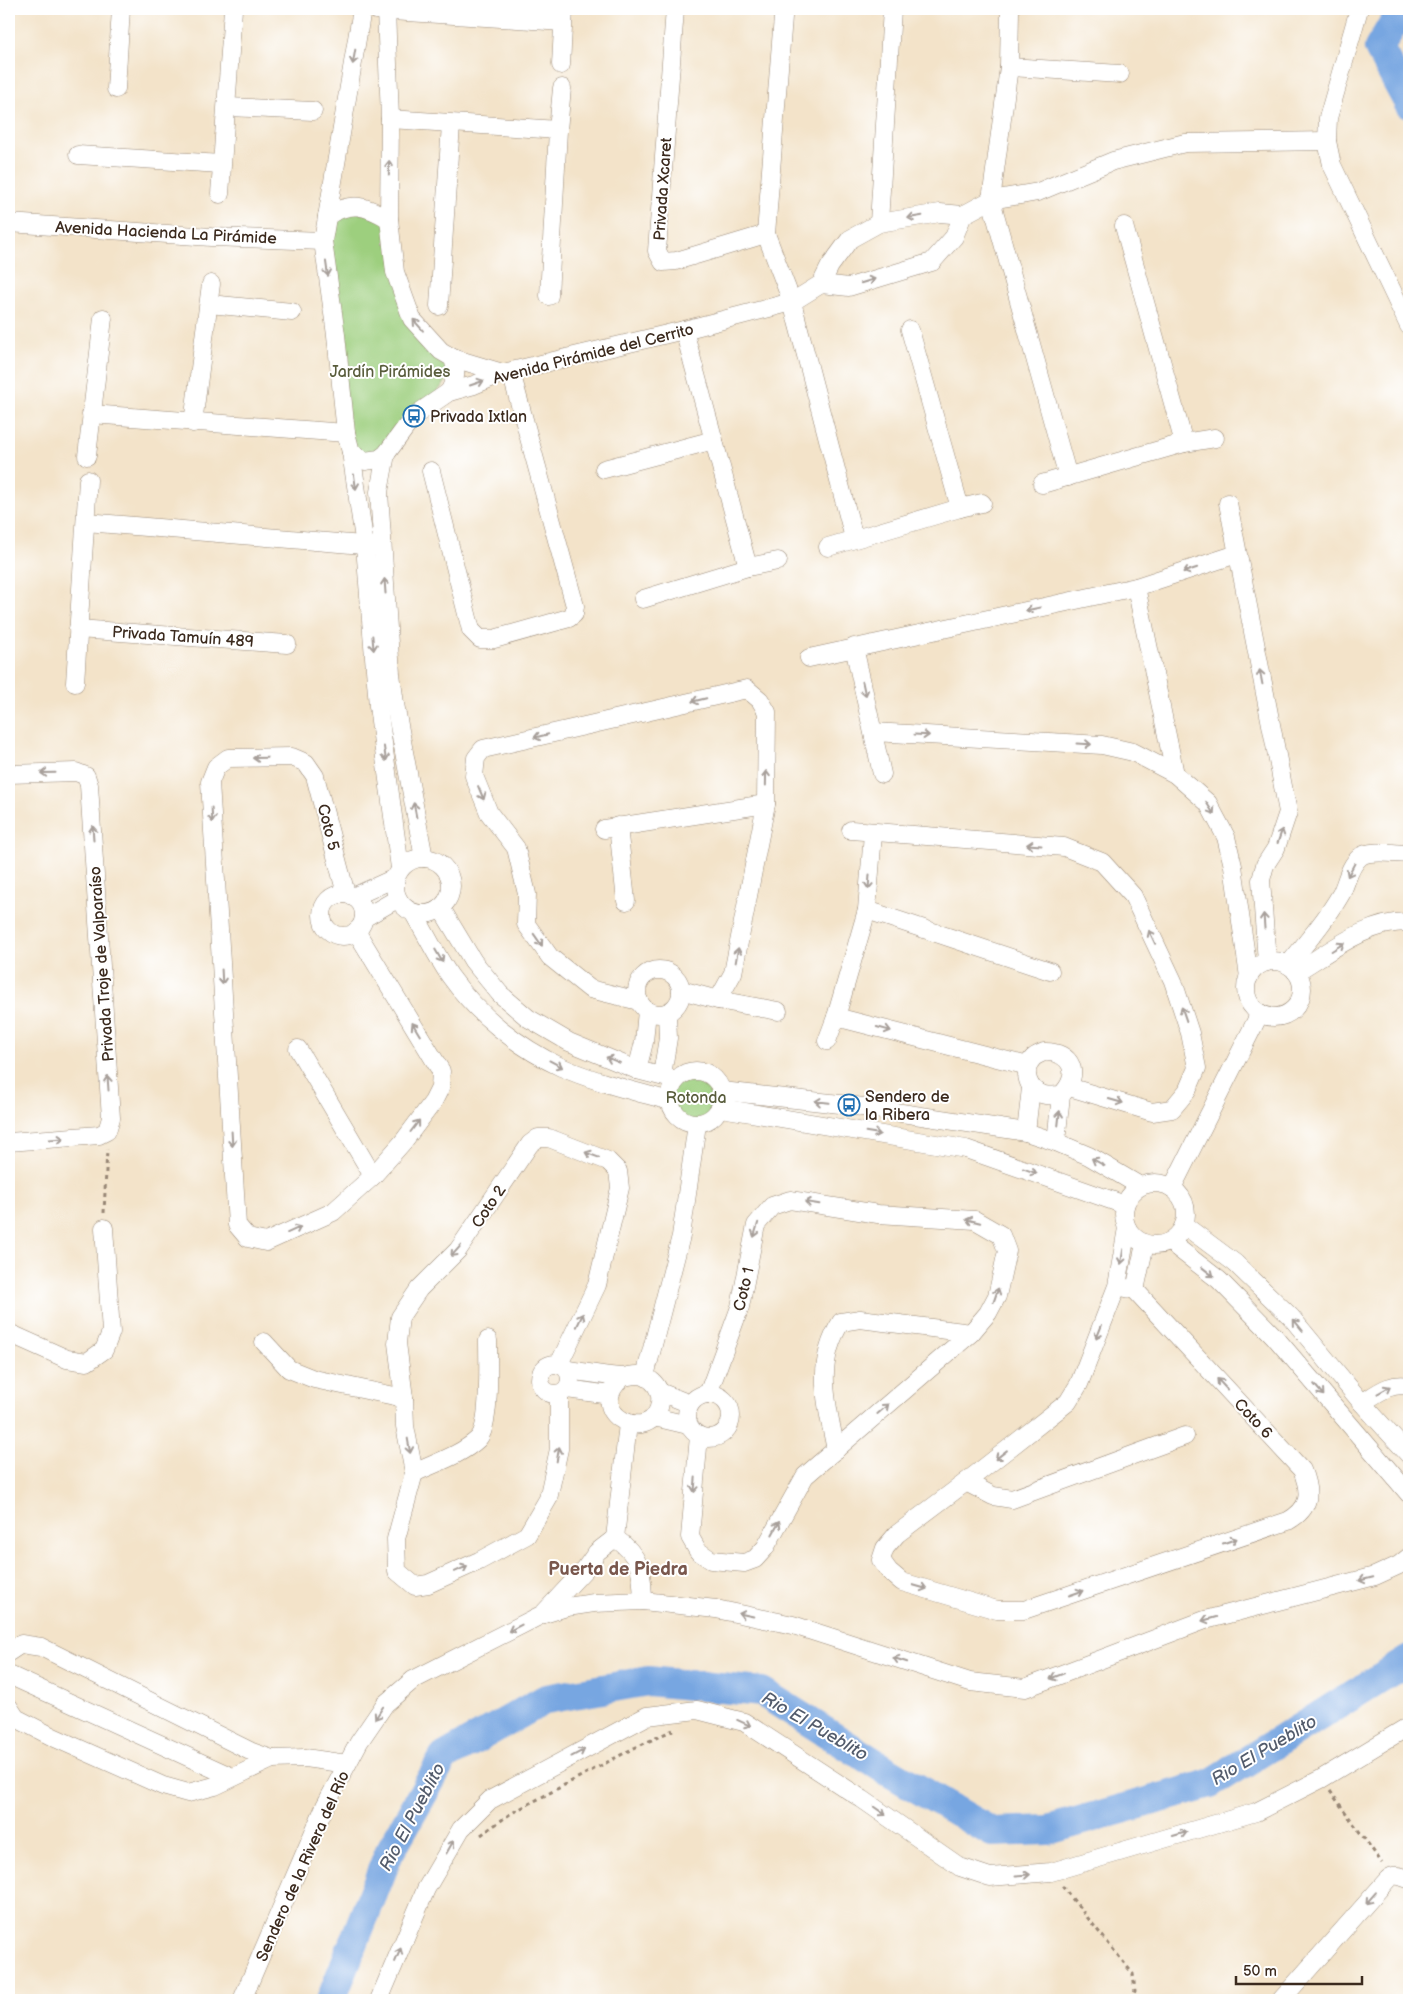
<svg xmlns="http://www.w3.org/2000/svg" width="1418" height="2009" viewBox="0 0 1418 2009" font-family="'Balsamiq Sans',sans-serif">
<rect width="100%" height="100%" fill="#fff"/>
<filter id="ink" filterUnits="userSpaceOnUse"><feTurbulence type="fractalNoise" baseFrequency=".02" numOctaves="2"/><feDisplacementMap in="SourceGraphic" scale="10" xChannelSelector="R" yChannelSelector="G"/><feConvolveMatrix kernelMatrix="1 2 1 2 8 2 1 2 1" color-interpolation-filters="sRGB"/></filter>
<filter id="wash" filterUnits="userSpaceOnUse"><feTurbulence type="fractalNoise" baseFrequency=".0096" numOctaves="4" result="noise"/><feDisplacementMap in="SourceGraphic" scale="20" xChannelSelector="R" yChannelSelector="G"/><feGaussianBlur stdDeviation="1.12" result="paint"/><feColorMatrix in="noise" values="0 0 0 0 0 0 0 0 0 0 0 0 0 0 0 0 0 1.4 0 .05"/><feComposite in="paint" operator="in"/></filter>
<g filter="url(#wash)">
<rect width="100%" height="100%" fill="#f3e3c9"/>
<g fill="#9dcf7e" stroke="#6c7c4e">
<polygon points="340,208 389,219 412,319 456,369 386,454 351,452 327,216"/>
<circle cx="696" cy="1097" r="26"/>
</g>
<g fill="none" stroke-linecap="round" stroke-linejoin="round">
<g stroke="#77a6e1" stroke-width="30">
<polyline points="1402,9 1379,48 1409,104"/>
<polyline points="331,2000 389,1853 444,1757 546,1699 648,1681 762,1692 886,1770 992,1832 1048,1830 1210,1784 1409,1660"/>
</g>
</g>
</g>
<g filter="url(#ink)">
<g fill="none" stroke-linecap="round" stroke-linejoin="round">
<g stroke="#978674" stroke-width="19">
<g id="minor">
<polyline points="362,9 323,241 336,335 346,433 351,452 365,546 378,706 400,868"/>
<polyline points="386,9 390,119 389,219 395,272 412,319 441,351 453,358 503,373"/>
<polyline points="675,9 657,251 663,262 676,261 766,234"/>
<polyline points="1010,9 1009,67 991,200 1068,477"/>
<polyline points="1359,9 1328,118 1327,141 1332,165 1409,326"/>
<polyline points="376,10 563,22"/>
<polyline points="783,17 766,234 792,302 854,538"/>
<polyline points="561,65 564,9"/>
<polyline points="1009,67 1120,74"/>
<polyline points="116,89 121,9"/>
<polyline points="228,107 313,111"/>
<polyline points="390,119 558,130"/>
<polyline points="78,155 221,164"/>
<polyline points="220,194 233,9"/>
<path d="M327,216C351,201 365,205 389,219"/>
<polyline points="9,223 211,237 323,241"/>
<polyline points="879,223 892,9"/>
<polyline points="1124,226 1184,443"/>
<polyline points="821,284 849,287 932,262 954,237 963,215"/>
<polyline points="549,296 558,130 562,88"/>
<polyline points="209,304 292,312"/>
<polyline points="439,306 451,124"/>
<polyline points="684,330 748,567"/>
<polyline points="910,330 960,508"/>
<path d="M449,392C456,379 457,372 453,358"/>
<polyline points="91,414 346,433"/>
<polyline points="193,423 211,284"/>
<polyline points="351,452 365,461 379,459 386,454 414,416 449,392 474,385 503,373 684,330 792,302 821,284 830,266 850,239 879,223 940,213 963,215 991,200 1038,192 1113,161 1185,143 1327,141"/>
<polyline points="386,454 379,492 391,674 395,704 424,858"/>
<polyline points="87,456 103,318"/>
<polyline points="604,469 714,440"/>
<polyline points="431,471 471,630 480,639 494,639 569,618 574,614 575,606 511,372"/>
<polyline points="1042,484 1184,443 1215,438"/>
<polyline points="1228,503 1288,812 1276,848 1265,865 1261,880 1267,962"/>
<polyline points="86,522 375,546"/>
<polyline points="828,547 960,508 982,503"/>
<polyline points="1136,587 1175,774"/>
<polyline points="643,599 748,567 778,561"/>
<polyline points="78,629 287,644"/>
<polyline points="854,647 882,774"/>
<polyline points="809,658 1136,587 1237,554"/>
<polyline points="75,683 88,480"/>
<polyline points="873,732 1102,745 1133,752 1175,774 1208,803 1226,837 1233,866 1249,977"/>
<polyline points="9,774 76,772 86,776 89,785 111,1118 107,1131 99,1135 9,1142"/>
<polyline points="618,826 626,901"/>
<polyline points="604,829 766,804"/>
<polyline points="851,830 1064,847 1102,862 1133,896 1173,981 1190,1033 1197,1068 1187,1091 1172,1109 1152,1112 1069,1087"/>
<circle cx="423" cy="886" r="28"/>
<polyline points="346,894 315,776 306,763 292,757 228,758 216,767 210,782 237,1225 248,1238 266,1242 333,1212 373,1176 403,1142 433,1102 440,1088 441,1071 356,931"/>
<circle cx="343" cy="915" r="21"/>
<polyline points="353,897 395,878"/>
<polyline points="441,908 473,961 500,994 528,1018 569,1042 637,1070 676,1080"/>
<polyline points="867,910 1050,971"/>
<path d="M414,914C426,934 437,957 450,976C478,1015 518,1047 561,1067C595,1082 634,1091 670,1101"/>
<polyline points="364,918 397,899"/>
<circle cx="1274" cy="989" r="28"/>
<path d="M1288,965C1307,942 1326,920 1341,894C1347,882 1349,866 1360,857C1369,849 1397,854 1409,854"/>
<circle cx="659" cy="992" r="22"/>
<path d="M1296,972C1331,951 1367,921 1409,922"/>
<polyline points="681,990 718,1000 778,1011"/>
<polyline points="639,1001 590,989 550,957 526,924 527,894 516,848 489,813 474,776 476,758 483,749 747,689 760,700 767,712 766,804 733,973 718,1000"/>
<polyline points="836,1017 1028,1066"/>
<polyline points="827,1041 836,1017 867,910 873,833"/>
<polyline points="298,1049 373,1176"/>
<path d="M1044,1052C1072,1051 1082,1075 1061,1095C1056,1095 1050,1096 1045,1095C1028,1092 1021,1071 1033,1058C1036,1055 1040,1054 1044,1052Z"/>
<polyline points="637,1070 644,1042 647,1011"/>
<circle cx="696" cy="1097" r="26"/>
<polyline points="662,1075 668,1038 667,1013"/>
<polyline points="722,1091 849,1105 1026,1132 1056,1142 1089,1156 1140,1186"/>
<polyline points="721,1108 966,1149 1125,1205"/>
<polyline points="1026,1132 1031,1088"/>
<polyline points="1056,1142 1061,1095"/>
<circle cx="1155" cy="1214" r="31"/>
<polyline points="1172,1188 1260,1013"/>
<polyline points="1184,1225 1235,1263 1291,1317 1362,1403 1409,1455"/>
<polyline points="1170,1242 1219,1280 1274,1336 1409,1494"/>
<path d="M1117,1286L1135,1290L1302,1470C1311,1493 1311,1508 1288,1521L1024,1610H997L902,1582L889,1571L881,1560L885,1548L897,1534L966,1482L1068,1402L1079,1384L1117,1286L1127,1228"/>
<polyline points="1135,1290 1145,1244"/>
<polyline points="9,1333 67,1359 87,1362 104,1350 111,1332 104,1228"/>
<polyline points="264,1342 289,1369 314,1379 404,1398"/>
<circle cx="555" cy="1379" r="15"/>
<path d="M568,1370C585,1372 604,1376 621,1377C629,1377 635,1373 644,1376C646,1377 651,1380 653,1382C659,1388 661,1396 660,1403C653,1448 580,1413 623,1377"/>
<polyline points="645,1376 681,1236 697,1124"/>
<polyline points="567,1389 610,1395"/>
<polyline points="660,1392 690,1404"/>
<circle cx="709" cy="1416" r="22"/>
<polyline points="559,1394 559,1449 548,1499 527,1535 479,1561 428,1584 415,1586 397,1571 396,1539 414,1473 405,1426 404,1398 397,1343 400,1317 419,1289 458,1250 530,1144 538,1138 549,1138 608,1161 618,1171 620,1188 597,1285 559,1364"/>
<path d="M1362,1403C1378,1393 1390,1382 1409,1386"/>
<polyline points="654,1417 688,1425"/>
<polyline points="699,1436 690,1537 698,1551 711,1560 744,1563 755,1559 765,1548 805,1476 971,1333 988,1313 997,1296 1007,1251 1001,1235 975,1220 878,1214 790,1200 772,1206 756,1225 740,1307 708,1394"/>
<path d="M836,1450C827,1404 814,1365 841,1322L860,1319L971,1333"/>
<path d="M414,1473C435,1463 461,1455 478,1439C491,1426 488,1360 488,1340"/>
<polyline points="966,1482 993,1496 1012,1499 1185,1436"/>
<polyline points="615,1538 628,1424"/>
<path d="M543,1614L585,1569L597,1552L615,1538C641,1556 642,1571 643,1601"/>
<polyline points="9,1652 21,1644 41,1647 252,1752 272,1759 305,1758 347,1764"/>
<polyline points="9,1675 232,1777"/>
<polyline points="9,1707 16,1718 53,1737 163,1786 188,1793 215,1786 272,1759"/>
<polyline points="242,2000 325,1806 359,1742 385,1704 413,1680 541,1615 567,1607 594,1603 643,1601 716,1609 793,1625 970,1682 1025,1688 1205,1620 1375,1576 1399,1565 1409,1557"/>
<polyline points="379,2000 426,1889 461,1829 490,1800 647,1716 697,1710 744,1722 862,1799 960,1867 990,1877 1051,1872 1256,1812 1321,1779 1409,1726"/>
<path d="M1281,2000L1388,1879C1395,1873 1401,1877 1409,1879"/>
</g>
</g>
<g stroke="#978674" stroke-width="3" stroke-dasharray="4 4" stroke-linecap="butt">
<polyline points="104,1213 107,1149"/>
<polyline points="1330,1791 1382,1863"/>
<polyline points="481,1835 510,1814 632,1749 673,1730"/>
<polyline points="1062,1886 1133,1974 1135,1991 1131,2000"/>
</g>
<use href="#minor" stroke="#fff" stroke-width="18"/>
</g>
<defs><path id="oneway-shaft" d="M-6 0H5M1.5-3L5.5 0L1.5 3" fill="none" stroke-width="1.6" stroke-linecap="round" stroke-linejoin="round" transform="scale(1.25)"/></defs>
<g stroke="#a79f9a">
<use href="#oneway-shaft" transform="translate(354 57) rotate(100)"/>
<use href="#oneway-shaft" transform="translate(389 168) rotate(-89)"/>
<use href="#oneway-shaft" transform="translate(915 217) rotate(170)"/>
<use href="#oneway-shaft" transform="translate(327 269) rotate(82)"/>
<use href="#oneway-shaft" transform="translate(868 281) rotate(-17)"/>
<use href="#oneway-shaft" transform="translate(418 325) rotate(-131)"/>
<use href="#oneway-shaft" transform="translate(477 383) rotate(-19)"/>
<use href="#oneway-shaft" transform="translate(355 482) rotate(82)"/>
<use href="#oneway-shaft" transform="translate(1190 570) rotate(162)"/>
<use href="#oneway-shaft" transform="translate(385 586) rotate(-94)"/>
<use href="#oneway-shaft" transform="translate(1033 609) rotate(168)"/>
<use href="#oneway-shaft" transform="translate(373 643) rotate(85)"/>
<use href="#oneway-shaft" transform="translate(1261 677) rotate(-101)"/>
<use href="#oneway-shaft" transform="translate(864 689) rotate(78)"/>
<use href="#oneway-shaft" transform="translate(699 700) rotate(167)"/>
<use href="#oneway-shaft" transform="translate(922 735) rotate(3)"/>
<use href="#oneway-shaft" transform="translate(541 736) rotate(167)"/>
<use href="#oneway-shaft" transform="translate(1084 744) rotate(3)"/>
<use href="#oneway-shaft" transform="translate(385 754) rotate(82)"/>
<use href="#oneway-shaft" transform="translate(260 758) rotate(179)"/>
<use href="#oneway-shaft" transform="translate(48 773) rotate(179)"/>
<use href="#oneway-shaft" transform="translate(766 778) rotate(-89)"/>
<use href="#oneway-shaft" transform="translate(481 793) rotate(67)"/>
<use href="#oneway-shaft" transform="translate(1210 808) rotate(57)"/>
<use href="#oneway-shaft" transform="translate(415 810) rotate(-101)"/>
<use href="#oneway-shaft" transform="translate(212 815) rotate(87)"/>
<use href="#oneway-shaft" transform="translate(93 833) rotate(-94)"/>
<use href="#oneway-shaft" transform="translate(1280 836) rotate(-71)"/>
<use href="#oneway-shaft" transform="translate(1034 845) rotate(-176)"/>
<use href="#oneway-shaft" transform="translate(1351 870) rotate(118)"/>
<use href="#oneway-shaft" transform="translate(869 882) rotate(94)"/>
<use href="#oneway-shaft" transform="translate(1264 921) rotate(-94)"/>
<use href="#oneway-shaft" transform="translate(1152 937) rotate(-115)"/>
<use href="#oneway-shaft" transform="translate(538 940) rotate(55)"/>
<use href="#oneway-shaft" transform="translate(1338 947) rotate(-32)"/>
<use href="#oneway-shaft" transform="translate(737 955) rotate(-80)"/>
<use href="#oneway-shaft" transform="translate(439 956) rotate(60)"/>
<use href="#oneway-shaft" transform="translate(222 977) rotate(87)"/>
<use href="#oneway-shaft" transform="translate(1184 1014) rotate(-109)"/>
<use href="#oneway-shaft" transform="translate(416 1029) rotate(-121)"/>
<use href="#oneway-shaft" transform="translate(884 1029) rotate(15)"/>
<use href="#oneway-shaft" transform="translate(613 1060) rotate(-158)"/>
<use href="#oneway-shaft" transform="translate(556 1064) rotate(28)"/>
<use href="#oneway-shaft" transform="translate(108 1083) rotate(-94)"/>
<use href="#oneway-shaft" transform="translate(1116 1101) rotate(16)"/>
<use href="#oneway-shaft" transform="translate(822 1102) rotate(-174)"/>
<use href="#oneway-shaft" transform="translate(1059 1118) rotate(-84)"/>
<use href="#oneway-shaft" transform="translate(415 1126) rotate(-53)"/>
<use href="#oneway-shaft" transform="translate(873 1133) rotate(9)"/>
<use href="#oneway-shaft" transform="translate(57 1139) rotate(-4)"/>
<use href="#oneway-shaft" transform="translate(232 1139) rotate(87)"/>
<use href="#oneway-shaft" transform="translate(592 1155) rotate(-159)"/>
<use href="#oneway-shaft" transform="translate(1098 1162) rotate(-150)"/>
<use href="#oneway-shaft" transform="translate(1030 1171) rotate(20)"/>
<use href="#oneway-shaft" transform="translate(812 1203) rotate(-171)"/>
<use href="#oneway-shaft" transform="translate(973 1221) rotate(-166)"/>
<use href="#oneway-shaft" transform="translate(294 1230) rotate(-24)"/>
<use href="#oneway-shaft" transform="translate(756 1230) rotate(107)"/>
<use href="#oneway-shaft" transform="translate(456 1251) rotate(132)"/>
<use href="#oneway-shaft" transform="translate(1122 1257) rotate(99)"/>
<use href="#oneway-shaft" transform="translate(1208 1272) rotate(38)"/>
<use href="#oneway-shaft" transform="translate(996 1295) rotate(-71)"/>
<use href="#oneway-shaft" transform="translate(580 1320) rotate(-65)"/>
<use href="#oneway-shaft" transform="translate(1298 1325) rotate(-129)"/>
<use href="#oneway-shaft" transform="translate(1099 1332) rotate(112)"/>
<use href="#oneway-shaft" transform="translate(1222 1384) rotate(-133)"/>
<use href="#oneway-shaft" transform="translate(1319 1390) rotate(50)"/>
<use href="#oneway-shaft" transform="translate(1384 1390) rotate(-29)"/>
<use href="#oneway-shaft" transform="translate(883 1409) rotate(-41)"/>
<use href="#oneway-shaft" transform="translate(409 1446) rotate(80)"/>
<use href="#oneway-shaft" transform="translate(558 1454) rotate(-80)"/>
<use href="#oneway-shaft" transform="translate(1001 1455) rotate(142)"/>
<use href="#oneway-shaft" transform="translate(695 1485) rotate(95)"/>
<use href="#oneway-shaft" transform="translate(776 1528) rotate(-61)"/>
<use href="#oneway-shaft" transform="translate(1230 1541) rotate(-19)"/>
<use href="#oneway-shaft" transform="translate(461 1569) rotate(-24)"/>
<use href="#oneway-shaft" transform="translate(1366 1579) rotate(166)"/>
<use href="#oneway-shaft" transform="translate(920 1587) rotate(16)"/>
<use href="#oneway-shaft" transform="translate(1076 1593) rotate(-19)"/>
<use href="#oneway-shaft" transform="translate(746 1615) rotate(-168)"/>
<use href="#oneway-shaft" transform="translate(1209 1619) rotate(164)"/>
<use href="#oneway-shaft" transform="translate(515 1628) rotate(153)"/>
<use href="#oneway-shaft" transform="translate(900 1660) rotate(-162)"/>
<use href="#oneway-shaft" transform="translate(1057 1676) rotate(159)"/>
<use href="#oneway-shaft" transform="translate(379 1713) rotate(123)"/>
<use href="#oneway-shaft" transform="translate(744 1723) rotate(24)"/>
<use href="#oneway-shaft" transform="translate(578 1753) rotate(-28)"/>
<use href="#oneway-shaft" transform="translate(880 1811) rotate(35)"/>
<use href="#oneway-shaft" transform="translate(1180 1834) rotate(-16)"/>
<use href="#oneway-shaft" transform="translate(450 1847) rotate(-60)"/>
<use href="#oneway-shaft" transform="translate(1023 1875) rotate(-4)"/>
<use href="#oneway-shaft" transform="translate(1371 1898) rotate(131)"/>
<use href="#oneway-shaft" transform="translate(398 1955) rotate(-67)"/>
</g>
</g>
<defs>
<g id="bus-ring" transform="scale(1.125)"><circle r="9.5" fill="#fff" stroke="#1f6fb2" stroke-width="1.5"/><path d="M-5-6H5V4H4V6H2V4H-2V6H-4V4H-5ZM-3.5-4V0h7V-4ZM-3.5 1.2v1.5H-2V1.2ZM2 1.2v1.5H3.5V1.2Z" fill="#1f6fb2"/></g>
</defs>
<g fill-rule="evenodd">
<use href="#bus-ring" x="414" y="416"/>
<use href="#bus-ring" x="849" y="1105"/>
</g>
<g text-anchor="middle" stroke-width="4" stroke-linejoin="round" paint-order="stroke">
<g font-size="16" fill="#3b2a1e" stroke="#fff">
<text transform="translate(662 189) rotate(-86)" y="6">Privada Xcaret</text>
<text transform="translate(166 232) rotate(3)" y="6">Avenida Hacienda La Pirámide</text>
<text transform="translate(593 353) rotate(-14)" y="6">Avenida Pirámide del Cerrito</text>
<text transform="translate(183 636) rotate(4)" y="6">Privada Tamuín 489</text>
<text transform="translate(329 827) rotate(76)" y="6">Coto 5</text>
<text transform="translate(101 964) rotate(-94)" y="6">Privada Troje de Valparaíso</text>
<text transform="translate(488 1206) rotate(-56)" y="6">Coto 2</text>
<text transform="translate(743 1289) rotate(-77)" y="6">Coto 1</text>
<text transform="translate(1254 1418) rotate(47)" y="6">Coto 6</text>
<text transform="translate(302 1866) rotate(-66)" y="6">Sendero de la Rivera del Río</text>
</g>
<g font-size="16" fill="#585c3b" stroke="#fff">
<text x="390" y="377">Jardín Pirámides</text>
<text x="696" y="1103">Rotonda</text>
</g>
<g font-size="16" fill="#3b2a1e" stroke="#fff" text-anchor="start">
<text x="430" y="422">Privada Ixtlan</text>
<text x="865" y="1102">Sendero de<tspan x="865" dy="18">la Ribera</tspan></text>
</g>
<g font-size="18" font-weight="bold" fill="#79574d" stroke="#fff">
<text x="618" y="1575">Puerta de Piedra</text>
</g>
<g font-size="18" font-style="italic" fill="#535c6c" stroke="#fff">
<text transform="translate(815 1726) rotate(30)" y="6">Rio El Pueblito</text>
<text transform="translate(1264 1750) rotate(-31)" y="6">Rio El Pueblito</text>
<text transform="translate(412 1817) rotate(-62)" y="6">Rio El Pueblito</text>
</g>
</g>
<rect width="1418" height="2009" fill="none" stroke="#fff" stroke-width="30"/>
<path d="M1236 1976v8h126v-8" fill="none" stroke="#3b2a1e" stroke-width="2.5"/>
<text x="1243" y="1976" font-size="15" fill="#3b2a1e" stroke="#ffffff" stroke-width="4" paint-order="stroke">50 m</text>
</svg>
